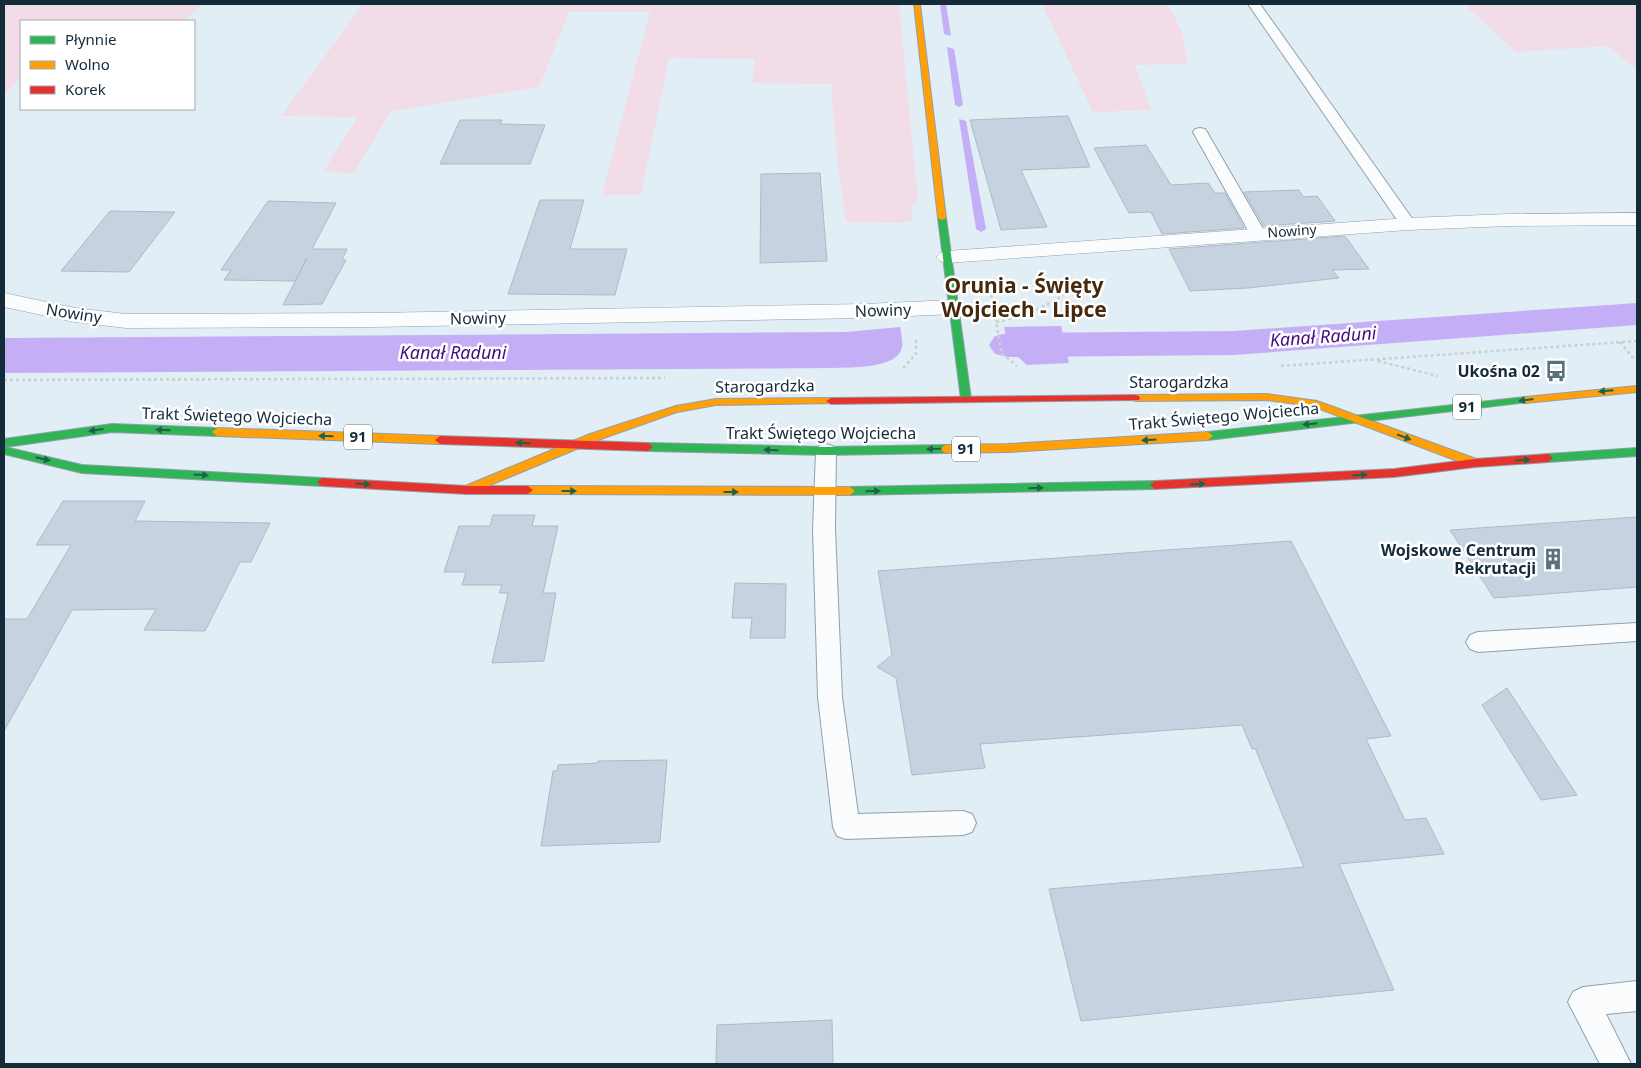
<svg xmlns="http://www.w3.org/2000/svg" width="1641" height="1068" viewBox="0 0 1641 1068" font-family="'Noto Sans',sans-serif">
<rect width="100%" height="100%" fill="#e1eef6"/>
<g fill="#f1dce7">
<polygon points="4,4 203,4 184,21 21,21 21,77 4,95"/>
<polygon points="363,4 899,4 918,202 911,205 912,220 903,223 846,222 837,158 831,84 752,83 755,59 669,58 641,195 602,195 650,12 569,12 539,87 391,111 354,173 323,172 358,117 281,116"/>
<polygon points="1042,4 1167,4 1182,31 1188,64 1135,65 1151,110 1093,112"/>
<polygon points="1464,4 1637,4 1637,69 1607,46 1516,52"/>
</g>
<g fill="#c4aff6">
<polygon points="1061,326 1069,363 1027,365 1009,349 1004,327"/>
<path d="M900,327C901,333 903,341 902,347C898,369 852,367 834,368L4,373V338L846,332Z"/>
</g>
<g fill="none" stroke-linecap="round" stroke-linejoin="round">
<g fill="#c4aff6" fill-rule="evenodd">
<polygon points="940,4 946,4 951,36 944,34"/>
<polygon points="947,47 954,49 963,105 959,107 955,105"/>
<polygon points="959,119 966,121 986,229 981,232 976,229"/>
</g>
<polygon fill="#c4aff6" fill-rule="evenodd" points="1637,303 1637,325 1234,355 1008,357 995,354 989,345 995,336 1008,333 1234,331"/>
</g>
<g fill="#c6d2df" stroke="#aeb9c6">
<polygon points="1068,116 1090,167 1021,170 1047,227 1001,230 970,120"/>
<polygon points="460,120 502,120 500,124 545,125 530,164 440,164"/>
<polygon points="1146,145 1171,185 1208,183 1215,193 1225,193 1244,228 1162,234 1151,212 1129,213 1094,148"/>
<polygon points="820,173 827,261 760,263 761,174"/>
<polygon points="1299,190 1303,197 1317,196 1335,221 1264,226 1244,192"/>
<polygon points="540,200 584,200 570,249 627,249 615,295 508,294"/>
<polygon points="268,201 336,203 312,249 347,249 342,260 346,260 322,304 283,305 307,258 295,281 224,280 231,270 221,270"/>
<polygon points="110,211 175,212 129,272 61,271"/>
<polygon points="1345,236 1369,269 1332,270 1339,278 1248,288 1190,291 1169,249"/>
<polygon points="63,501 145,501 135,521 270,523 251,562 240,562 205,631 144,630 156,609 72,610 4,731 4,619 27,619 71,545 36,545"/>
<polygon points="493,515 535,515 532,526 558,526 543,593 556,593 544,661 492,663 508,593 499,593 502,585 462,585 466,572 444,572 459,526 490,526"/>
<polygon points="1637,517 1637,587 1494,598 1450,530"/>
<polygon points="1291,541 1391,736 1366,739 1405,820 1426,818 1444,854 1339,864 1394,990 1081,1021 1049,889 1304,867 1255,748 1252,749 1242,725 980,744 985,768 912,775 896,678 877,667 892,655 878,571"/>
<polygon points="735,583 786,584 785,638 750,638 752,618 732,618"/>
<polygon points="1507,688 1577,795 1541,800 1482,705"/>
<polygon points="667,760 660,842 541,846 553,771 557,771 558,765 598,763 598,761"/>
<polygon points="832,1020 833,1064 716,1064 717,1025"/>
</g>
<g fill="none" stroke-linecap="round" stroke-linejoin="round">
<g stroke="#91a0ab" stroke-width="2">
<g id="lane">
<polygon points="1248,4 1260,4 1416,224 1414,227 1402,227"/>
<polygon points="1200,128 1205,129 1207,132 1266,234 1264,237 1252,237 1250,234 1193,132 1195,129"/>
<polygon points="826,444 833,446 836,451 835,529 842,697 858,814 963,811 972,814 976,823 972,832 963,835 846,839 837,836 833,827 818,697 813,529 816,451 819,446"/>
<polygon points="1637,623 1637,641 1478,652 1470,649 1466,642 1470,635 1478,632"/>
<polygon points="1637,981 1637,1011 1606,1014 1631,1064 1600,1064 1568,1002 1573,992 1583,987"/>
</g>
</g>
<g stroke="#91a0ab" stroke-width="1">
<g id="street">
<polygon points="1637,213 1637,225 1509,226 1408,230 947,263 940,261 936,257 940,253 947,251 1408,218 1509,214"/>
<polygon points="4,293 75,308 126,314 373,313 864,304 954,300 962,302 965,307 962,312 954,314 864,318 373,327 126,328 75,322 4,307"/>
</g>
</g>
<g stroke="#91a0ab" stroke-width="2">
<g id="fast">
<polygon points="939,216 945,216 946,218 971,399 966,402 961,399 938,218"/>
<polygon points="1525,397 1530,400 1529,402 1208,440 1203,436 1208,432"/>
<polygon points="112,424 217,428 222,432 217,436 112,432 5,447 82,465 322,478 327,482 322,486 82,473 4,454 4,439"/>
<polygon points="648,443 826,447 945,445 950,449 945,453 826,455 648,451 643,447"/>
<polygon points="1637,448 1637,456 1548,462 1543,458 1548,454"/>
<polygon points="1155,481 1160,485 1155,489 850,495 845,491 850,487"/>
</g>
</g>
<g stroke="#91a0ab" stroke-width="2">
<g id="slow">
<polygon points="914,4 920,4 946,218 942,220 938,218"/>
<polygon points="1637,386 1637,392 1525,403 1520,400 1525,397"/>
<polygon points="1267,394 1317,401 1479,460 1480,463 1479,466 1471,466 1312,406 1267,400 1135,401 1130,398 1135,395"/>
<polygon points="831,398 836,401 835,403 716,405 677,412 598,440 471,493 463,493 462,490 463,487 590,434 676,406 716,399"/>
<polygon points="217,428 440,436 445,440 440,444 217,436 212,432"/>
<polygon points="1208,432 1213,436 1208,440 1008,452 945,453 940,449 945,445 1008,444"/>
<polygon points="528,486 850,487 855,491 850,495 528,494 523,490"/>
</g>
</g>
<g stroke="#91a0ab" stroke-width="2">
<g id="jam">
<polygon points="1135,395 1139,396 1140,398 1139,400 831,404 826,401 831,398"/>
<polygon points="440,436 648,443 653,447 648,451 440,444 435,440"/>
<polygon points="1548,454 1553,458 1548,462 1475,467 1394,477 1155,489 1150,485 1155,481 1394,469 1475,459"/>
<polygon points="322,478 467,486 528,486 533,490 528,494 467,494 322,486 317,482"/>
</g>
</g>
<g stroke="#c9cfd2" stroke-width="2.5" stroke-dasharray="3 3" stroke-linecap="butt">
<polyline points="989,283 1002,354 1017,366"/>
<path d="M996,322C1032,315 1060,300 1088,277"/>
<polyline points="1620,342 1633,358"/>
<polyline points="1378,361 1438,376"/>
<polyline points="1281,366 1637,341"/>
<polyline points="903,368 916,354 916,339"/>
<polyline points="4,380 665,378"/>
</g>
<use href="#lane" fill="#fafcfe" fill-rule="evenodd"/>
<use href="#street" fill="#fafcfe" fill-rule="evenodd"/>
<use href="#fast" fill="#30b455" fill-rule="evenodd"/>
<use href="#slow" fill="#ff9f0a" fill-rule="evenodd"/>
<use href="#jam" fill="#e5322d" fill-rule="evenodd"/>
</g>
<defs><path id="oneway-solid" d="M-6-.8H1V-3.2L6.5 0L1 3.2V.8H-6Z" transform="scale(1.25)"/></defs>
<g fill="#1f6245">
<use href="#oneway-solid" transform="translate(1606 391) rotate(175)"/>
<use href="#oneway-solid" transform="translate(1526 400) rotate(173)"/>
<use href="#oneway-solid" transform="translate(1310 424) rotate(174)"/>
<use href="#oneway-solid" transform="translate(96 430) rotate(172)"/>
<use href="#oneway-solid" transform="translate(163 430) rotate(-178)"/>
<use href="#oneway-solid" transform="translate(326 436) rotate(-178)"/>
<use href="#oneway-solid" transform="translate(1404 437) rotate(21)"/>
<use href="#oneway-solid" transform="translate(1149 440) rotate(177)"/>
<use href="#oneway-solid" transform="translate(523 443) rotate(-178)"/>
<use href="#oneway-solid" transform="translate(934 449) rotate(179)"/>
<use href="#oneway-solid" transform="translate(771 450) rotate(-179)"/>
<use href="#oneway-solid" transform="translate(43 459) rotate(13)"/>
<use href="#oneway-solid" transform="translate(1523 460) rotate(-4)"/>
<use href="#oneway-solid" transform="translate(201 475) rotate(3)"/>
<use href="#oneway-solid" transform="translate(1360 475) rotate(-3)"/>
<use href="#oneway-solid" transform="translate(363 484) rotate(3)"/>
<use href="#oneway-solid" transform="translate(1198 484) rotate(-3)"/>
<use href="#oneway-solid" transform="translate(1036 488) rotate(-1)"/>
<use href="#oneway-solid" transform="translate(569 491)"/>
<use href="#oneway-solid" transform="translate(873 491) rotate(-1)"/>
<use href="#oneway-solid" transform="translate(731 492)"/>
</g>
<defs>
<g id="bus-bare" transform="scale(1.725)"><path d="M-5-6H5V4H4V6H2V4H-2V6H-4V4H-5ZM-3.5-4V0h7V-4ZM-3.5 1.2v1.5H-2V1.2ZM2 1.2v1.5H3.5V1.2Z" fill="#5c6f7c" stroke="#fff" stroke-width="2.5" paint-order="stroke"/></g>
<g id="building-bare" transform="scale(1.725)"><path d="M-4-6H4V6H1V3H-1V6H-4ZM-2.5-4.3h1.7v1.8h-1.7ZM.8-4.3h1.7v1.8H.8ZM-2.5-1h1.7V.8h-1.7ZM.8-1h1.7V.8H.8Z" fill="#5c6f7c" stroke="#fff" stroke-width="2.5" paint-order="stroke"/></g>
</defs>
<g fill-rule="evenodd">
<use href="#bus-bare" x="1556" y="371"/>
<use href="#building-bare" x="1553" y="559"/>
</g>
<g text-anchor="middle" stroke-width="5" stroke-linejoin="round" paint-order="stroke">
<g font-size="14" fill="#142b3a" stroke="#fff">
<text transform="translate(1292 231) rotate(-4)" y="5">Nowiny</text>
</g>
<g fill="#fff" stroke="#5a6b75" stroke-width="1">
<rect x="1453" y="394.5" width="28" height="25" rx="4"/>
<rect x="344" y="424.5" width="28" height="25" rx="4"/>
<rect x="952" y="436.5" width="28" height="25" rx="4"/>
</g>
<g font-size="15" font-weight="bold" fill="#142b3a">
<text x="1467" y="412">91</text>
<text x="358" y="442">91</text>
<text x="966" y="454">91</text>
</g>
<g font-size="16" fill="#142b3a" stroke="#fff">
<text transform="translate(883 310) rotate(-2)" y="6">Nowiny</text>
<text transform="translate(74 313) rotate(9)" y="6">Nowiny</text>
<text transform="translate(478 318) rotate(-1)" y="6">Nowiny</text>
<text x="1179" y="388">Starogardzka</text>
<text transform="translate(765 386) rotate(-1)" y="6">Starogardzka</text>
<text transform="translate(237 416) rotate(2)" y="6">Trakt Świętego Wojciecha</text>
<text transform="translate(1224 416) rotate(-5)" y="6">Trakt Świętego Wojciecha</text>
<text x="821" y="439">Trakt Świętego Wojciecha</text>
</g>
<g font-size="16" font-weight="bold" fill="#142b3a" stroke="#fff" text-anchor="end">
<text x="1540" y="377">Ukośna 02</text>
<text x="1536" y="556">Wojskowe Centrum<tspan x="1536" dy="18">Rekrutacji</tspan></text>
</g>
<g font-size="18" font-style="italic" fill="#480c82" stroke="#fff">
<text transform="translate(1323 337) rotate(-4)" y="6">Kanał Raduni</text>
<text x="453" y="359">Kanał Raduni</text>
</g>
<g font-size="21" font-weight="bold" fill="#47290e" stroke="#fff">
<text x="1024" y="293">Orunia - Święty<tspan x="1024" dy="24">Wojciech - Lipce</tspan></text>
</g>
</g>
<rect width="1641" height="1068" fill="none" stroke="#142b3a" stroke-width="10"/>
<rect x="20" y="20" width="175" height="90" fill="#ffffff" stroke="#a1aab0"/>
<rect x="30" y="36" width="25" height="8" fill="#30b455" stroke="#a1aab0"/>
<text x="65" y="45" font-size="15" fill="#142b3a">Płynnie</text>
<rect x="30" y="61" width="25" height="8" fill="#ff9f0a" stroke="#a1aab0"/>
<text x="65" y="70" font-size="15" fill="#142b3a">Wolno</text>
<rect x="30" y="86" width="25" height="8" fill="#e5322d" stroke="#a1aab0"/>
<text x="65" y="95" font-size="15" fill="#142b3a">Korek</text>
</svg>
